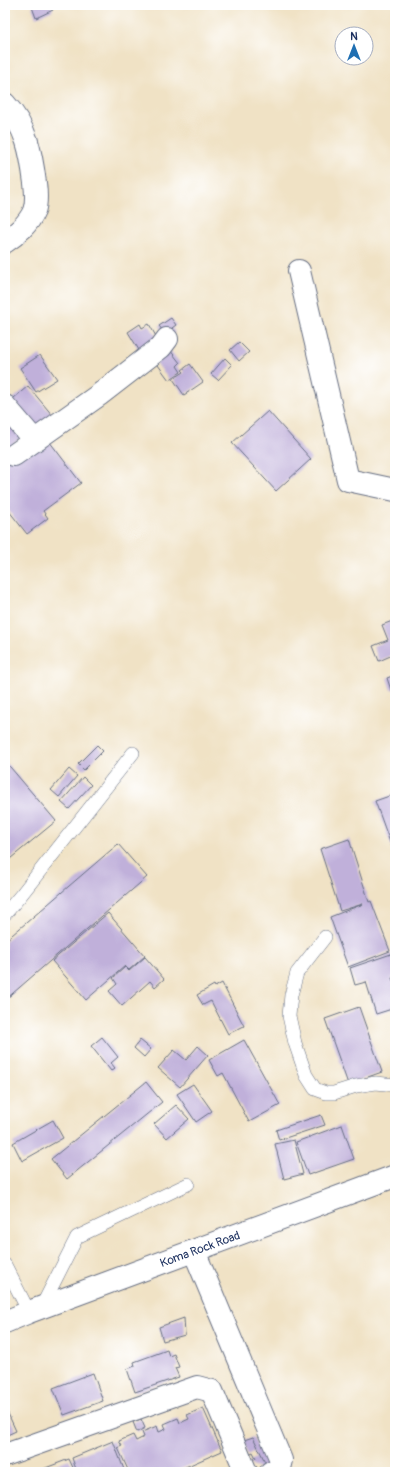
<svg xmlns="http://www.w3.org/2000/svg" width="400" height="1477" viewBox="0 0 400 1477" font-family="Pangolin,sans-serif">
<rect width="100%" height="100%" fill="#fff"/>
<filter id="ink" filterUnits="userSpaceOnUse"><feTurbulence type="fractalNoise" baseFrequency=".025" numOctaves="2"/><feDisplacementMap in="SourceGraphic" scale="8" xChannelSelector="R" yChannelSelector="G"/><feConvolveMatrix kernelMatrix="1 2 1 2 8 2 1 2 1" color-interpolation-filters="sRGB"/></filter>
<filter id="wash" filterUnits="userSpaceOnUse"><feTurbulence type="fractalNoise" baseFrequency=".012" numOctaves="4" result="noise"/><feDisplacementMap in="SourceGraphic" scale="16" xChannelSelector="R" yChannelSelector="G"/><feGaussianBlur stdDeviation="0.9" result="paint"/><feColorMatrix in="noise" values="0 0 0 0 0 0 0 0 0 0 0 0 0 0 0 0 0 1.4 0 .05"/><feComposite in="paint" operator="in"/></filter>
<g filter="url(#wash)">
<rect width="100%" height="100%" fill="#f0e2c5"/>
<g id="blocks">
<g fill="#c0b0da">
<polygon points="37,5 51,5 53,10 36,18 32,7"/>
<polygon points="171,318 176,325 172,328 175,332 168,337 159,326"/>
<polygon points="140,324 142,328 149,324 157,338 142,355 128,332"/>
<polygon points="239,342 249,352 239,361 230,350"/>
<polygon points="170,350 180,363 177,366 181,372 169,380 155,361"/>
<polygon points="40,355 57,379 36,392 20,368"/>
<polygon points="225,358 232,365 218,380 211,374"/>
<polygon points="190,364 203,382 184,395 173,379 184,372 182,370"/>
<polygon points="28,386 53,416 32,433 7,404"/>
<polygon points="268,411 311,459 276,491 232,443"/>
<polygon points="5,416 22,437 5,451"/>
<polygon points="46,437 81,483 43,511 48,518 27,534 5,506 5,460"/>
<polygon points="395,620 395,654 379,661 373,646 388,640 382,625"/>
<polygon points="395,675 395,689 391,690 387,678"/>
<polygon points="97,745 103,751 84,770 78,764"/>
<polygon points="5,761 56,821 5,863"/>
<polygon points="69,769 77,776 59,797 51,790"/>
<polygon points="83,777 91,785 69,809 61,802"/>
<polygon points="395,794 395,856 375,801"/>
<polygon points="349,839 369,902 371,901 390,951 348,967 330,917 363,904 340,911 320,849"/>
<polygon points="118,844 147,877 5,1000 5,941"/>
<polygon points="108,913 145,956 129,970 125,966 86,1000 52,961"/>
<polygon points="394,953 395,958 395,977 392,978 395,986 395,1008 376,1014 366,982 355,985 350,968"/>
<polygon points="145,957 164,979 155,987 150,981 122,1006 109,991 117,984 113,978 125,967 129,971"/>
<polygon points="222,983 244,1026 228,1034 211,1001 203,1005 197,995 214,985 215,987"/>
<polygon points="359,1007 382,1072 348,1084 325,1019"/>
<polygon points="102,1037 118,1057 111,1063 115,1068 111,1071 91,1046"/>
<polygon points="140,1040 151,1049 144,1057 134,1048"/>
<polygon points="244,1040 280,1105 249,1122 223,1073 218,1076 209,1060"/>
<polygon points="198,1046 208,1055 180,1087 158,1068 174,1050 186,1060"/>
<polygon points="146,1082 162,1102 67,1179 51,1159"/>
<polygon points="193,1084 212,1111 196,1122 177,1094"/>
<polygon points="176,1105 189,1119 167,1138 154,1124"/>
<polygon points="321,1115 325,1125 279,1140 276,1130"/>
<polygon points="53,1120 63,1138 22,1161 13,1143"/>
<polygon points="342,1125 354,1159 308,1175 296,1142"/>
<polygon points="294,1140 303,1174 284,1179 275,1144"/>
<polygon points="184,1318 185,1335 163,1341 159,1327"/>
<polygon points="167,1350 169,1356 174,1354 179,1367 175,1368 179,1377 135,1392 127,1369 135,1366 134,1362"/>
<polygon points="93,1373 103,1401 64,1415 53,1388"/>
<polygon points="5,1407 16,1431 5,1436"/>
<polygon points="203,1408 222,1451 174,1472 129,1472 118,1448 122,1446 119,1441 133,1435 136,1441 144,1437 142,1432 157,1426 159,1432 166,1429 164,1424 178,1418 180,1423 189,1419 187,1415"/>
<polygon points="141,1419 145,1428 137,1432 133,1422"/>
<polygon points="253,1437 267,1466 259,1469 252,1466 250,1461 256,1458 253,1452 247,1455 244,1440"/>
<polygon points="113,1441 125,1472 77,1472 72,1458"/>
<polygon points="69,1459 75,1472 35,1472"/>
</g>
</g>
</g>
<g filter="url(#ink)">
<use href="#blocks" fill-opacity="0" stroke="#666e82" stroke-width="1"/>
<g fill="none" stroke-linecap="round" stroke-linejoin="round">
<g stroke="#666e82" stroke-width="14">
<g id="service">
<polyline points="5,914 21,895 133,753"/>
<polyline points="325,937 297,973 291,995 289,1016 295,1043 306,1075 315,1089 326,1093 334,1093 356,1086 376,1083 395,1085"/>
<polyline points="5,1265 29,1312"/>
<polyline points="41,1308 77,1237 188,1184"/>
</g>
</g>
<g stroke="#666e82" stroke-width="24">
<g id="minor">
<path d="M5,104C27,128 31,152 35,183C36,191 37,203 34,211C29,223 16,235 5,242"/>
<polyline points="299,271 348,480 395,490"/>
<polyline points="5,406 34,440"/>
<polyline points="14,455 99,395 161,347 167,339"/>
<polyline points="194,1251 281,1460 279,1468 271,1472"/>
<polyline points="5,1455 197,1387 212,1391 246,1472"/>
</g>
</g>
<g stroke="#666e82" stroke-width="24">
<polyline id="secondary" points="5,1322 29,1312 395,1176"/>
</g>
<use href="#service" stroke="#fff" stroke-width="13"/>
<use href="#minor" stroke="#fff" stroke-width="22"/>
<use href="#secondary" stroke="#fff" stroke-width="22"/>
</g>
</g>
<g text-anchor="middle" stroke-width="3" stroke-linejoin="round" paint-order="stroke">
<g font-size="12" fill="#1b2f5e" stroke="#fff">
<text transform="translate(200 1249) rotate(-20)" y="4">Koma Rock Road</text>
</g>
</g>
<rect width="400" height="1477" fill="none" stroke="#fff" stroke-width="20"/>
<g transform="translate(354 46)"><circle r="19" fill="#ffffff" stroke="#a4acbf"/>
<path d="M0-3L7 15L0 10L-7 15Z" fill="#1f6fb2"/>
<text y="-6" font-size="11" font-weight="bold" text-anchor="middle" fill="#1b2f5e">N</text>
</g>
</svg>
